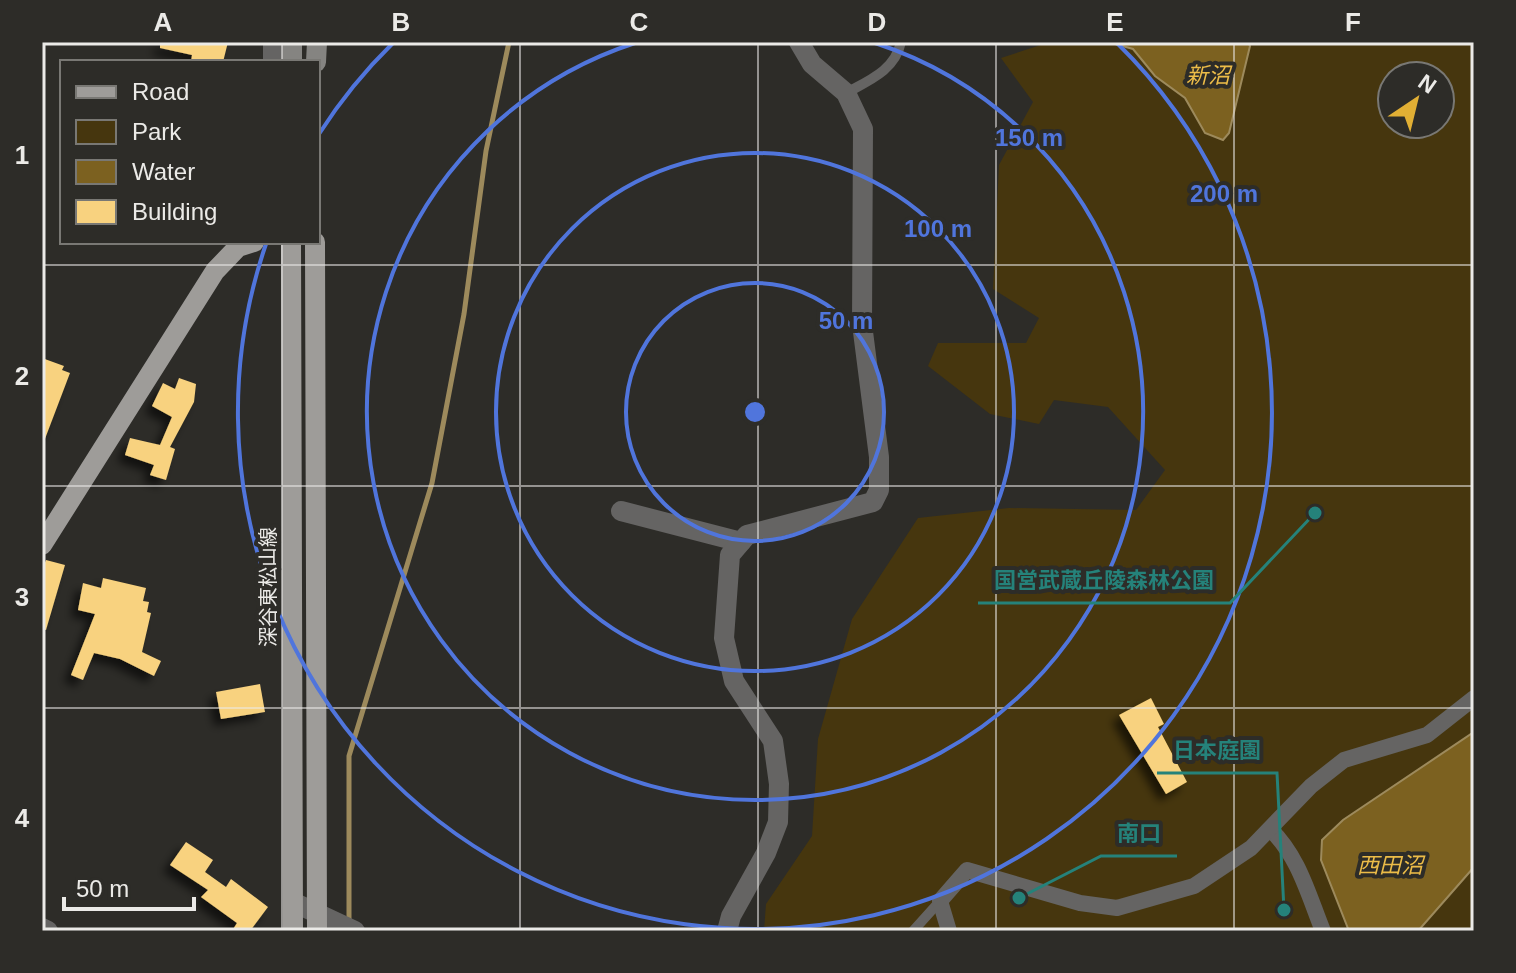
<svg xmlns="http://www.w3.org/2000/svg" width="1516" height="973" viewBox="0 0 1516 973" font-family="Helvetica,'Noto Sans JP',sans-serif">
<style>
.green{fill:#46360e;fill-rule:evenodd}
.water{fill:#7c6120;stroke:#9d8a5c;stroke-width:2}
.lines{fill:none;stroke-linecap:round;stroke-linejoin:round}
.stream{stroke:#9d8a5c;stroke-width:5}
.building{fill:#f8d27f;filter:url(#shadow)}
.service{stroke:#656463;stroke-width:10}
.pedestrian{stroke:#656463;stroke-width:16}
.minor{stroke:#656463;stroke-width:20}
.tertiary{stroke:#656463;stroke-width:20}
.secondary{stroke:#858481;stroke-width:20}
.primary{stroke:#9e9c99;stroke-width:20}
.grid{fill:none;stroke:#ebeae7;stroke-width:2;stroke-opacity:0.55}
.ring{fill:none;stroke:#5075dc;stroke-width:4}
.labels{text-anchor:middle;stroke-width:8;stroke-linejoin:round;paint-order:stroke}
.street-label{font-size:20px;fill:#ebeae7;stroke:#2d2c28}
.water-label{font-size:22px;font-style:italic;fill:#ecbc48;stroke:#2d2c28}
.centre{fill:#5075dc;stroke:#2d2c28;stroke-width:4}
.ring-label{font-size:24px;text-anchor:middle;font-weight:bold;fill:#5075dc;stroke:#2d2c28;stroke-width:8;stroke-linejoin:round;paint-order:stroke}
.leader{fill:none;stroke:#25827a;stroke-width:3}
.callout-dot{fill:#25827a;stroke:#2d2c28;stroke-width:3}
.callout-label{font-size:22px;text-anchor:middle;font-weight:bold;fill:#25827a;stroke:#2d2c28;stroke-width:8;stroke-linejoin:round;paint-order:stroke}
.neatline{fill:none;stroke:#ebeae7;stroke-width:3}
.grid-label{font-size:26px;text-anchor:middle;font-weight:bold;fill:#ebeae7}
</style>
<defs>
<filter id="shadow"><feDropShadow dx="-7" dy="7" stdDeviation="4" flood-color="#0009"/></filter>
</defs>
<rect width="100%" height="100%" fill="#2d2c28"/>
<path class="green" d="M1050,42H1474V931H764L766,904L812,836L818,739L852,619L918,518L1009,508L1136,510L1165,470L1108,407L1054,400L1039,424L990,414L928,366L938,343H1026L1039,318L993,289L999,165L1033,102L1001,58ZM1392,76H1440V124H1392Z"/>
<g class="water">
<path d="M1108,42H1248L1250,46L1229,133L1223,140L1205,133L1185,98L1155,76L1133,49Z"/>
<path d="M1474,732V867L1418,931H1349L1321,860L1322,840L1343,820Z"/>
</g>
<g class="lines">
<path class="stream" d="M349,922V756L432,483L464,314L486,151L509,42"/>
</g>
<g class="building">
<path d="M160,42H228L223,62H191L192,55L160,48Z"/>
<path d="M42,358L64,366L62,370L70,373L43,444Z"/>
<path d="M179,378L196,384L194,402L170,447L175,449L166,480L150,475L154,465L125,455L130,438L160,445L172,417L152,406L163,383L175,389Z"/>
<path d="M46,560L65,565L46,630L42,629V570Z"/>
<path d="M103,578L146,588L143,601L149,602L147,612L151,613L142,652L161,661L154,676L120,659L94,653L83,680L71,675L95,614L78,610L83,583L101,588Z"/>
<path d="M260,684L265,712L221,719L216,692Z"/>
<path d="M1151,698L1164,724L1158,727L1187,782L1166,794L1119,715Z"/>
<path d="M186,842L213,860L205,872L226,887L231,879L268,907L250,931H232L237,923L201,897L208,890L170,865Z"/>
</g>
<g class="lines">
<g class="service">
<path d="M846,93C870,80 895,70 901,42"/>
<path d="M913,931L940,901"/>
</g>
<g class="pedestrian">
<path d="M1270,829C1299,857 1308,894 1323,931"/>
<path d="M949,931L940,901L967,870L1080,903L1117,908L1194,886L1251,848L1311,786L1344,760L1427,735L1474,698"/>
</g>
<g class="minor">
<path d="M273,62V42"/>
<path d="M621,511L741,542"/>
<path d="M293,902L355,931"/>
<path d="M727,931L731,916L766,853L778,822L779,784L773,741L734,681L724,638L730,555L747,535L873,502L879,490V457L862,324L863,129L846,93L812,64L799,42"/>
</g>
<path class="tertiary" d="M42,928L48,931"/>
<g class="secondary">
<path d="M292,62V42"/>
<path d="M316,62L317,42"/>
</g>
<g class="primary">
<path d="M291,242L293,931"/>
<path d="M315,242L317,931"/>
<path d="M42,545L215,271L238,247L254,242"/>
</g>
</g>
<path class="grid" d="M282,42V62M520,42V931M758,42V931M996,42V931M1234,42V931M282,242V931M42,265H1474M42,486H1474M42,708H1474"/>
<g class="ring">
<circle cx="755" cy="412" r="129"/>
<circle cx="755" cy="412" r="259"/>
<path d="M875 43A388 388 0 1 1 635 43"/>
<path d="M319 134A517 517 0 0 1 393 43M1117 43A517 517 0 1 1 266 244"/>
</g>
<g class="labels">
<g class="street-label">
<text transform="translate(268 587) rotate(-90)" y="7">深谷東松山線</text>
</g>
<g class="water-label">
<text x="1208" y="83">新沼</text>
<text x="1390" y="873">西田沼</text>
</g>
</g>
<circle cx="755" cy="412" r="12" class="centre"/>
<g class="ring-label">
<text x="1029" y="146">150 m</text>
<text x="1224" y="202">200 m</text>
<text x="938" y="237">100 m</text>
<text x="846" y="329">50 m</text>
</g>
<path class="leader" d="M1315 513L1230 603H978M1284 910L1277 773H1157M1019 898L1101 856H1177"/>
<g class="callout-dot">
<circle cx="1315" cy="513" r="8"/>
<circle cx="1284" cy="910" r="8"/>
<circle cx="1019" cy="898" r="8"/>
</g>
<g class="callout-label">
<text x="1104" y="588">国営武蔵丘陵森林公園</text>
<text x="1217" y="758">日本庭園</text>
<text x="1139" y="841">南口</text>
</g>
<rect width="1516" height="973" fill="none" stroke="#2d2c28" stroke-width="88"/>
<rect x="60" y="60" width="260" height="184" fill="#2d2c28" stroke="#797874" stroke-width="2"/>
<rect x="76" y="86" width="40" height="12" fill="#9e9c99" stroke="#797874" stroke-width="2"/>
<text x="132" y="100" font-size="24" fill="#ebeae7">Road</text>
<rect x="76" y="120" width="40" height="24" fill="#46360e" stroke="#797874" stroke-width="2"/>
<text x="132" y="140" font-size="24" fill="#ebeae7">Park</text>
<rect x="76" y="160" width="40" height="24" fill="#7c6120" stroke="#797874" stroke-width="2"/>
<text x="132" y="180" font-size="24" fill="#ebeae7">Water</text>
<rect x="76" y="200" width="40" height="24" fill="#f8d27f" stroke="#797874" stroke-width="2"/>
<text x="132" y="220" font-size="24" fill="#ebeae7">Building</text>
<g transform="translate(1416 100) rotate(35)"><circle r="38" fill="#2d2c28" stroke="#797874" stroke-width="2"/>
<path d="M0-6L14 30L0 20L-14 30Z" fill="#e1af34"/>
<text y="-12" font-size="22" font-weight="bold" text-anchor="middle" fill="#ebeae7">N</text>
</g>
<path d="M64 897v12h130v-12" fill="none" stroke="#ebeae7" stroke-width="4"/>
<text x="76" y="897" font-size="24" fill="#ebeae7" stroke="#2d2c28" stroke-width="6" paint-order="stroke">50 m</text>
<rect x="44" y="44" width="1428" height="885" class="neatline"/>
<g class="grid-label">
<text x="163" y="31">A</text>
<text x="401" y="31">B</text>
<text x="639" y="31">C</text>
<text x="877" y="31">D</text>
<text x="1115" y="31">E</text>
<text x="1353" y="31">F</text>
<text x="22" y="164">1</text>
<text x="22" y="385">2</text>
<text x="22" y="606">3</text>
<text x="22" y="827">4</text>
</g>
</svg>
